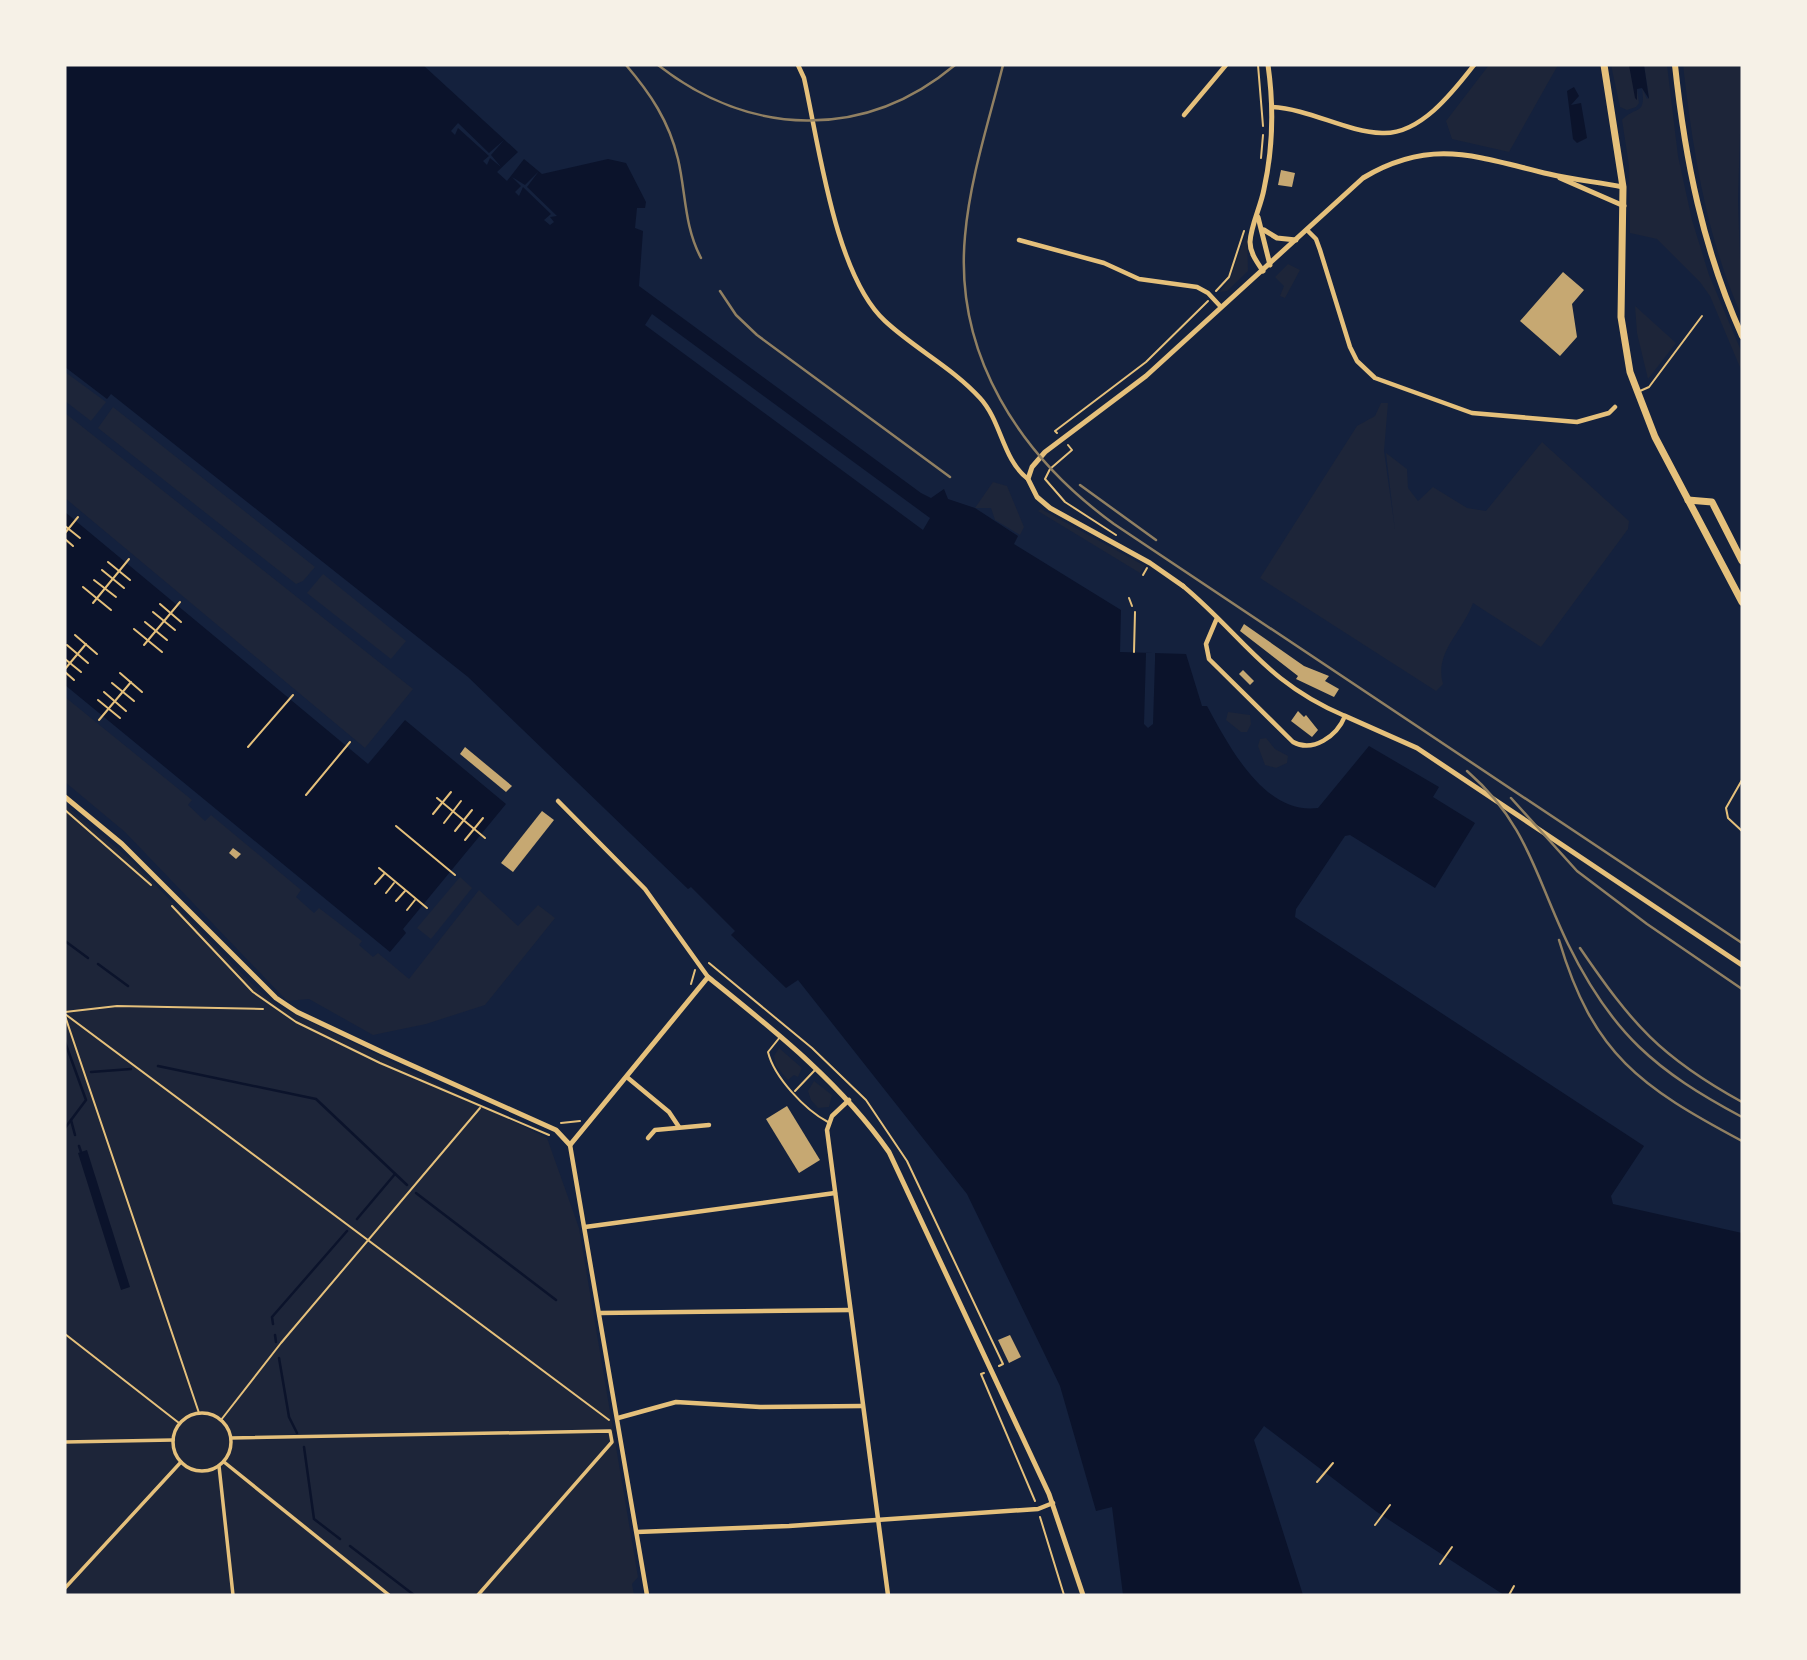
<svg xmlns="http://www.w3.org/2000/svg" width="1807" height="1660" viewBox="0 0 1807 1660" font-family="'Titillium Web',sans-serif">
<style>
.green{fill:#1d2539}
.water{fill:#0b132b}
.pier{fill:#14213d}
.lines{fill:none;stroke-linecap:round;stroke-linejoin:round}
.stream{stroke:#0b132b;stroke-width:2.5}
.building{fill:#c6a872}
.path{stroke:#e5c07b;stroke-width:2}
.service{stroke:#e5c07b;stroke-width:2}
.pedestrian{stroke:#e5c07b;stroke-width:3.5}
.minor{stroke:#e5c07b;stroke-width:4.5}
.tertiary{stroke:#e5c07b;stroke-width:5}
.primary{stroke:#e5c07b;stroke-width:6}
.trunk{stroke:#e5c07b;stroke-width:7}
.rail{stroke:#918062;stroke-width:2.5}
</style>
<rect width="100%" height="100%" fill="#14213d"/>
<g class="green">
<path d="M1489,65H1558L1509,152L1452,139L1446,121Z"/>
<path d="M1611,65H1629L1637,99V89L1639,103L1636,107L1627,110L1620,107Z"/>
<path d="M1644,65H1667L1678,156L1692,220L1709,275L1742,353V372L1710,296L1700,282L1657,239L1630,233L1629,166L1622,120C1636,105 1646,117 1642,88L1647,99L1649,97Z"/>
<path d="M1683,65H1742L1738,201L1742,317C1706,236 1693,152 1683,65Z"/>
<path d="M1247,231L1248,271L1227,291L1220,292L1230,279Z"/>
<path d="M1288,264L1300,270L1285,298L1280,296L1284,286L1275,277Z"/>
<path d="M1635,306L1676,343L1648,379L1637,333Z"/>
<path d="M65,372L106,402L91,421L65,401Z"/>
<path d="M1381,403H1388L1384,451L1395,530L1386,453L1407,469L1408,488L1418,501L1433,487L1467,508L1486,511L1542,442L1629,521L1628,529L1541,647L1473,603C1462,633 1434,652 1443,684L1436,691L1260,578L1357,426L1375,416Z"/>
<path d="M113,407L315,567L303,581L296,584L98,428Z"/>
<path d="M65,413L413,689L365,748L65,498Z"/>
<path d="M993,482L1007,486L1024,527L1020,535L995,520L991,508H975Z"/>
<path d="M1041,509L1145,566L1140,573L1038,511Z"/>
<path d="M323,574L406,641L391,659L307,593Z"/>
<path d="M65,697L192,800L188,805L205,821L211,815L301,890L296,897L314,913L319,908L362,941L359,945L373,957L378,953L409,979L479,890L518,926L538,905L555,918L485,1005L426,1024L373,1035L309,999L287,1001L125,832L65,782Z"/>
<path d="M1228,712L1250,715L1251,724L1247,732H1241L1226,720Z"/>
<path d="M1266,738L1275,749L1288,756L1287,763L1276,768L1265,765L1258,746L1260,739Z"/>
<path d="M65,805L132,861L258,990L278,1006L547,1138L579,1228L638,1577L632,1584L634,1595H65Z"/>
<path d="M460,877L472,888L431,939L417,928Z"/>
<path d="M779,1048L802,1068L798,1077L794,1075L788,1080L776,1066L774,1056Z"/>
<path d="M814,1081L832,1095L829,1107L818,1108L811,1100L808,1091Z"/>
</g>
<g class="water">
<path d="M65,65H423L518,152L497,172L507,181L524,159L542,174L608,159L626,163L646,202L645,208H637L635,228L643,231L639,286L921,493L931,498L944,489L948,499L975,508L1018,536L1014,544L1121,610L1120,652L1186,654L1202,706H1207C1229,746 1264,815 1318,808L1369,746L1439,787L1433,797L1475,823L1435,888L1350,835L1345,836L1296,909L1295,917L1644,1146L1611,1196L1613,1204L1742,1233V1595H1504L1377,1512L1264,1426L1254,1440L1303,1595H1123L1112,1507L1096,1511L1060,1386L967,1194L798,980L786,988L731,935L735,931L691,887L688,889L468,677L111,394L107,399L65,367Z"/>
<path d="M1629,65H1644L1649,99L1642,88L1637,89V100L1635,98Z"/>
<path d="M1574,87L1579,96L1571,105L1581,103L1587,138L1577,143L1573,139L1567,91Z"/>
<path d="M65,512L368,764L405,720L506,804L403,929L406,933L390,952L65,685Z"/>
<path d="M87,1150L130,1287L121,1290L78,1153Z"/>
</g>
<g class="pier">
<path d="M458,123L489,153L504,140L491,155L501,167L490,158L487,165L483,161L489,156L458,128L455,135L451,131Z"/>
<path d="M539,171L527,187L557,216L550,217L554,222L550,225L544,220L551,214L523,187L519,196L515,192L521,186L512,177L525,185Z"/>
<path d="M652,314L930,518L923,530L645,325Z"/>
<path d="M1146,653H1155V661L1153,724L1148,728L1144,724Z"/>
</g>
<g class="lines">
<g class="stream">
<path d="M65,941L88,958"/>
<path d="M98,964L128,986"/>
<path d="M65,1042L86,1100L65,1128"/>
<path d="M158,1066L316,1099L407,1185"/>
<path d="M91,1072L131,1069"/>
<path d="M71,1120L75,1135"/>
<path d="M79,1146L81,1152"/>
<path d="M416,1193L556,1300"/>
<path d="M357,1219L395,1174"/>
<path d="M273,1324L272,1317L347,1231"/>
<path d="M275,1335L276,1342"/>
<path d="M279,1358L289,1417L297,1433"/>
<path d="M304,1447L314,1519L340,1539"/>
<path d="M350,1546L414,1595"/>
</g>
</g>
<g class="building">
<path d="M1281,170L1295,173L1292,187L1278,185Z"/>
<path d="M1563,272L1584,290L1572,304L1577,337L1560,356L1520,321Z"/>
<path d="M1244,624L1304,666L1329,676L1325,681L1339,689L1334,697L1296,679L1298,676L1240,631Z"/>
<path d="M1243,670L1254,681L1250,685L1239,674Z"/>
<path d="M1298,711L1304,717L1306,715L1318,730L1312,737L1291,721Z"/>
<path d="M465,747L512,786L506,792L460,754Z"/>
<path d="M542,811L554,820L513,872L501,863Z"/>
<path d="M233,848L241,854L236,859L229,853Z"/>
<path d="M787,1106L820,1160L799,1173L766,1119Z"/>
<path d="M1010,1335L1021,1357L1009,1363L998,1340Z"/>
</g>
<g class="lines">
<g class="path">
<path d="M1258,65L1263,126"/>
<path d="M1261,158L1263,135"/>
<path d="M1216,291L1229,277L1244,231"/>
<path d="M1057,433L1055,431L1146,362L1208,301"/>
<path d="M1068,445L1072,450L1050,469L1045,479L1065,502L1116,535"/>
<path d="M65,526L80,538"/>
<path d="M65,533L78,517"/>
<path d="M65,539L73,546"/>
<path d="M108,562L130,580"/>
<path d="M102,570L124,588"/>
<path d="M1143,575L1147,568"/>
<path d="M94,580L116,597"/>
<path d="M83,587L111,610"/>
<path d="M1129,598L1132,606"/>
<path d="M93,603L129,559"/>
<path d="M160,604L181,622"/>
<path d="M153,612L175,630"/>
<path d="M145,622L167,640"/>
<path d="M134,629L162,652"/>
<path d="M75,635L97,654"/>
<path d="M67,645L88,663"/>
<path d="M144,645L180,602"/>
<path d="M65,659L81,672"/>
<path d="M65,669L86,644"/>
<path d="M65,672L74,680"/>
<path d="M120,673L142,692"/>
<path d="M112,683L134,701"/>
<path d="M104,692L126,711"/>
<path d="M98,700L120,718"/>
<path d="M99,720L131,682"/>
<path d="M248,747L293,695"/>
<path d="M306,795L350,742"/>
<path d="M437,798L485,838"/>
<path d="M65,810L151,885"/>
<path d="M433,814L451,792"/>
<path d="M444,823L461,801"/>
<path d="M396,826L455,875"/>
<path d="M455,831L472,810"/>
<path d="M465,840L483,818"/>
<path d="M379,868L427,908"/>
<path d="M375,884L384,874"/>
<path d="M386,893L394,883"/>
<path d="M396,901L405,891"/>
<path d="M172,906L253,992L296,1022L380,1063L549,1135"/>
<path d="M407,910L415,900"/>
<path d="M709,963L812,1048L866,1100L907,1161L1003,1364L999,1366"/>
<path d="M691,984L695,970"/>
<path d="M65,1012L117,1006L263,1009"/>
<path d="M65,1014L609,1420"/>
<path d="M65,1016L199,1413"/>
<path d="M561,1123L580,1121"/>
<path d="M65,1334L179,1423"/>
<path d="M984,1373L981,1374L1035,1501"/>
<path d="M221,1420L281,1343L480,1108"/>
<path d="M1317,1482L1333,1463"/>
<path d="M1040,1517L1064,1595"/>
<path d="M1375,1525L1390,1505"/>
<path d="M1440,1564L1452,1547"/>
<path d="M1509,1595L1514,1586"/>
</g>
<g class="service">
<path d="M1640,391L1649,387L1702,316"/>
<path d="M1134,652L1135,612"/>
<path d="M1742,780L1726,808L1728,818L1742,831"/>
<path d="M780,1037L768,1052C774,1077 805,1110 828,1122"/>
<path d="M795,1091L815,1070"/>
</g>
<g class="pedestrian">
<circle cx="202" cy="1442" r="29"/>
<path d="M231,1438L610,1431L612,1442L478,1595"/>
<path d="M65,1442L173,1440"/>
<path d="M224,1462L389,1595"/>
<path d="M219,1466L233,1595"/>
<path d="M65,1588L181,1462"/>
</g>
<g class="minor">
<path d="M798,65L804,78C819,145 835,275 885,321C915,349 953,368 980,398C1002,422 1002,459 1028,479"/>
<path d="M1272,107C1310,109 1346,132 1382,133C1420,135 1453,92 1474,65"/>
<path d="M1184,115L1226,65"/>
<path d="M1307,230L1316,239L1320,250L1350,347L1357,361L1375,378L1472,413L1577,422L1609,413L1615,407"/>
<path d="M1019,240L1104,263L1139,279L1197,287L1208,293L1221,307"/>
<path d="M1183,586C1244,637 1265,682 1345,716C1337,736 1313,753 1293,742L1209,659L1206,644L1217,618"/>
<path d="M558,801L645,889L708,977"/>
<path d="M628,1078L669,1112L679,1127"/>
<path d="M849,1100L832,1116L827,1130L888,1595"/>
<path d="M648,1138L655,1130L709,1125"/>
<path d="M570,1145L647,1595"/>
<path d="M585,1227L835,1193"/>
<path d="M600,1313L850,1310"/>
<path d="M618,1418L676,1402L760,1407L862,1406"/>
<path d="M637,1532L789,1526L1038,1509L1053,1503"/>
</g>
<g class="tertiary">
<path d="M1560,178L1624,206"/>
<path d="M1258,217L1270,265"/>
<path d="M1264,230L1277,238L1296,240"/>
<path d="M1263,271C1257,262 1250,253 1250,242C1251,225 1261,206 1264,189C1273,148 1274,107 1268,65"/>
<path d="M1183,586L1150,563L1050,508L1037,497L1028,479L1032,467L1045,452L1146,376L1363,178C1432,137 1477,157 1549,174C1573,180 1599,182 1623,187"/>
<path d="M1345,716L1417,748L1742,965"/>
<path d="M65,797L122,844L276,998L297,1012L382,1052L556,1130L570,1145L708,977C775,1031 840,1082 889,1152L1049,1494L1083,1595"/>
</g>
<path class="primary" d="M1675,65C1685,160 1703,249 1742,336"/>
<g class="trunk">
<path d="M1604,65L1623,187L1621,317L1630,372L1655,437L1742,602"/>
<path d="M1688,500L1712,502L1742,561"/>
</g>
<g class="rail">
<path d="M626,65C650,93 669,121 678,159C686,193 684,226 701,258"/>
<path d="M658,65C750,137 864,141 955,65"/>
<path d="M1003,65C989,121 970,178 965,236C954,355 1020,456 1114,524L1742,943"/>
<path d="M720,291L736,315L757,335L950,477"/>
<path d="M1080,485L1156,540"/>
<path d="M1467,771C1528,824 1535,876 1568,944C1612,1034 1656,1071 1742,1117"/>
<path d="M1511,798L1577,871L1647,924L1742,989"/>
<path d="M1559,940C1593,1055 1641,1087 1742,1141"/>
<path d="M1580,948C1632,1024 1660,1057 1742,1102"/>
</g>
</g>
<rect width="1807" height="1660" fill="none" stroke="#f6f1e7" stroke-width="133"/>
</svg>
